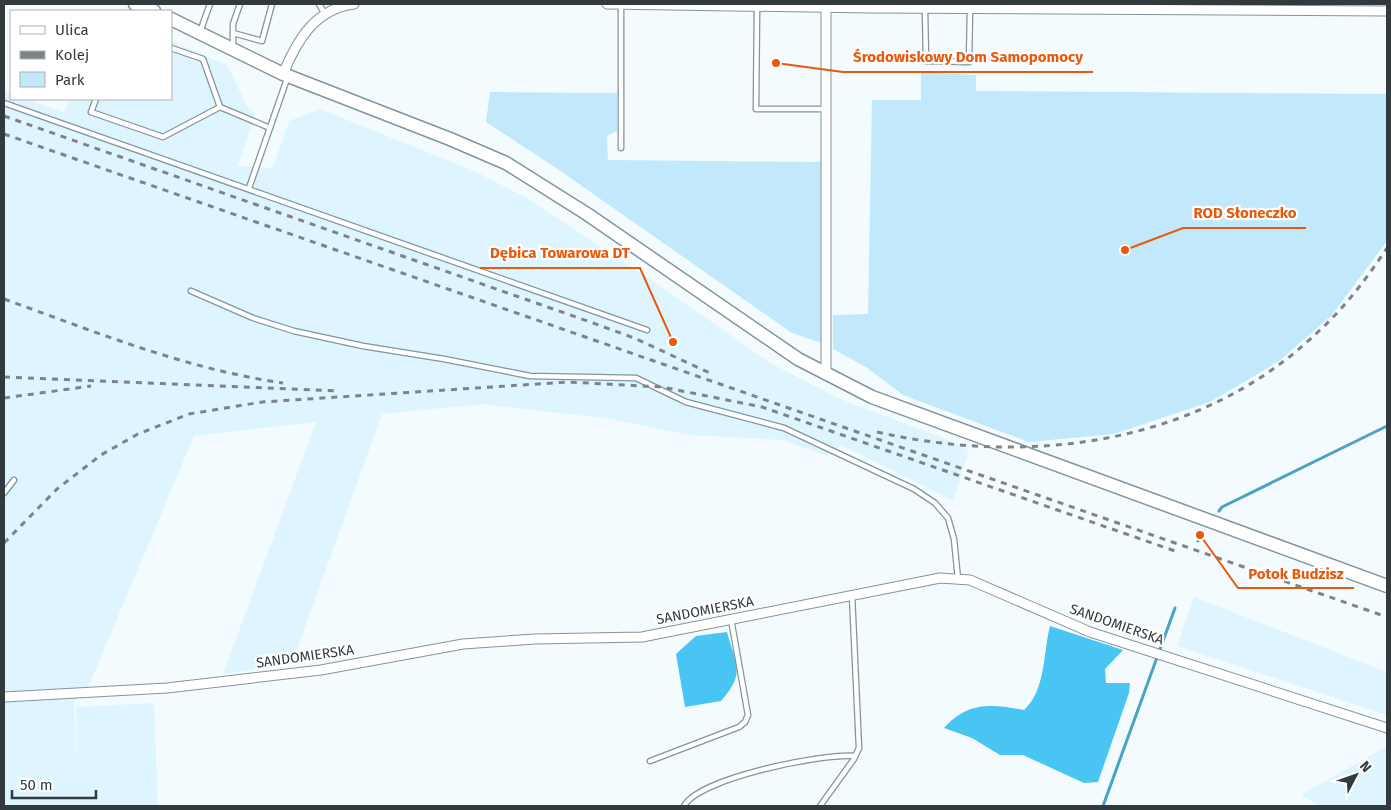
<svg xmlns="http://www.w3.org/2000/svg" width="1391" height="810" viewBox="0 0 1391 810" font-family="'Fira Sans',sans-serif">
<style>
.built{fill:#def5ff}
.green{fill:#c2e9fb}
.forest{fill:#48c5f2}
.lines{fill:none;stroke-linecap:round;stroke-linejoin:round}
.stream{stroke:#4aa3c4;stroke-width:3}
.lane-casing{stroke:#82949c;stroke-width:7}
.street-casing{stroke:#82949c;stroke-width:11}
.secondary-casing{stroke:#82949c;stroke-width:15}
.lane{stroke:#fff;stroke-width:4.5}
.street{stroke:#fff;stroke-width:9}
.secondary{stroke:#fff;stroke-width:12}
.rail{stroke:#7c8487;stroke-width:3;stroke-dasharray:6 6;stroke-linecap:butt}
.labels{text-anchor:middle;stroke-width:4.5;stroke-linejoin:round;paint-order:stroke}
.street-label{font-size:14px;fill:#323a3e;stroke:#fff}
.leader{fill:none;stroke:#e8590c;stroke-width:2}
.callout-dot{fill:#e8590c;stroke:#fff;stroke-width:2}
.callout-label{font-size:15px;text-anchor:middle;font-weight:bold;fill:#e8590c;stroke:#fff;stroke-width:4.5;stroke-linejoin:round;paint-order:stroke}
</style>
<rect width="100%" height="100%" fill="#f3fbfe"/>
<g class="built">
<path d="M171,41L227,65L247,106L255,114L238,166L273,168L289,121L320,109L472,170L527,198L656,283L772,364L840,399L941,437L969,450L953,501L841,445L827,456L783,440L689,435L611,419L483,404L382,414L292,663L223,674L316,422L194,436L90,683L74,703L77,763L76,707L154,703L158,806H4V91L11,94V99H26L64,112L69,99H171Z"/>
<path d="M1194,597L1387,672V715L1177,646Z"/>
<path d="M1387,746V806H1321L1301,795Z"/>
</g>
<g class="green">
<path d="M921,72L976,75V91L1387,94V241L1332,315L1278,362L1210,402L1114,434L1029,442L903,395L866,367L833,349V315L868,314L872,100H921Z"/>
<path d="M490,92L617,93V131L607,136L608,160L821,162L822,343L792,333L559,170L486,122Z"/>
</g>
<g class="forest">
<path d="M1050,626L1123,650L1105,669L1106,683H1130L1129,693L1098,782L1084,783L1023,755H1000L972,738L944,728C968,701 992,704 1024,710C1046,690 1043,653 1050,626Z"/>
<path d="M727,632C736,665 746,673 721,701L685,707L676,654L696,636Z"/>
</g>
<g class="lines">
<g class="stream">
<path d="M1219,511L1222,507L1387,426"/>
<path d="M1198,541L1200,535"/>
<path d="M1103,806L1175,608"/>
</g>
<defs>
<g id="lane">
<path d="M319,4L325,14"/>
<path d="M621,4V148"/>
<path d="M757,7L756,109H826"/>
<path d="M925,9L926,61L969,62L970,9"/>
<path d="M200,32L210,4"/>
<path d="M233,33L262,41L272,4"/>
<path d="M171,48L203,59L220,107L270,128"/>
<path d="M233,48V24L240,4"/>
<path d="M96,99L91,112L163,137L220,107"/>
<path d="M4,103L647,330"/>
<path d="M249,188L288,76"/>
<path d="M191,291L253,318L294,331L363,346L444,359L530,376L636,378L686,402L784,428L914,489L935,503L948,518L954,539L958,579"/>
<path d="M4,493L14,480"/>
<path d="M650,761L739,727L745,722L748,715L731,619"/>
<path d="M684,806C699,778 823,753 855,756"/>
<path d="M820,806L854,759L859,748L852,595"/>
</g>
<g id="street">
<path d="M607,4L871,8L1387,11"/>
<path d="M283,74C297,40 315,9 354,4"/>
<path d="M826,375V8"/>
<path d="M4,697L167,688L321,670L463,644L535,639L642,637L940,578L970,580L1090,632L1387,728"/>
</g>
<g id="secondary">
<path d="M135,4L154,11"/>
<path d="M171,19L283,74L450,139L506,163L587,214L798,359L872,397L1387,586"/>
</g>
</defs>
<use href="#lane" class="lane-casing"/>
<use href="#street" class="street-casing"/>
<use href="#secondary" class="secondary-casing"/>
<use href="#lane" class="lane"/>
<use href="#street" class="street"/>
<use href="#secondary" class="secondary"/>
<g class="rail">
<path d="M4,116L593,323L634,338L710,373"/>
<path d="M4,134L1387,617"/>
<path d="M4,299C96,332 186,369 283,383"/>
<path d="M4,377L339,391"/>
<path d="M4,398L91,386"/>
<path d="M877,432C1032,467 1203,444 1320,330C1346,306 1367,278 1387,248"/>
<path d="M4,543L57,489L101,455L138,434L189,414L262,402L568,382L662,387L762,407L1175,551"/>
</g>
</g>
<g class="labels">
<g class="street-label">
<text transform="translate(705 610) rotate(-11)" y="5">SANDOMIERSKA</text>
<text transform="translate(1117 624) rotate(19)" y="5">SANDOMIERSKA</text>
<text transform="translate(305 656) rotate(-8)" y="5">SANDOMIERSKA</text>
</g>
</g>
<path class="leader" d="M776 63L843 72H1093M1125 250L1183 228H1306M673 342L640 268H480M1200 535L1238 588H1354"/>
<g class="callout-dot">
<circle cx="776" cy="63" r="5"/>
<circle cx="1125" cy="250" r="5"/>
<circle cx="673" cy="342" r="5"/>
<circle cx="1200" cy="535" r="5"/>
</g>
<g class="callout-label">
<text x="968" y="62">Środowiskowy Dom Samopomocy</text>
<text x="1245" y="218">ROD Słoneczko</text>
<text x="560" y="258">Dębica Towarowa DT</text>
<text x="1296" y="579">Potok Budzisz</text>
</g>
<rect width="1391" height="810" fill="none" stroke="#323a3e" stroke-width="10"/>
<rect x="10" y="10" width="162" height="90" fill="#ffffff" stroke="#adb0b2"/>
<rect x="20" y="26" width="25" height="8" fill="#ffffff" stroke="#adb0b2"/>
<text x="55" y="35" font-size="15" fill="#323a3e">Ulica</text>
<rect x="20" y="51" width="25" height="8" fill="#7c8487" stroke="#adb0b2"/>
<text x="55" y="60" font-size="15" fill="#323a3e">Kolej</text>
<rect x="20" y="72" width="25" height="15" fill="#c2e9fb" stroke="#adb0b2"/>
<text x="55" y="85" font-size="15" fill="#323a3e">Park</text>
<g transform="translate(1356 775) rotate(49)" stroke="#ffffff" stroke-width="4" paint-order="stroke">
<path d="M0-4L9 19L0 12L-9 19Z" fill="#323a3e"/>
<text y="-8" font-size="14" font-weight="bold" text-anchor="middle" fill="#323a3e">N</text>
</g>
<path d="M12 790v8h84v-8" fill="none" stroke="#323a3e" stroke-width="2.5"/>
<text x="20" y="790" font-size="15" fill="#323a3e" stroke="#ffffff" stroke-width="4" paint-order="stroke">50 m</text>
</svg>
